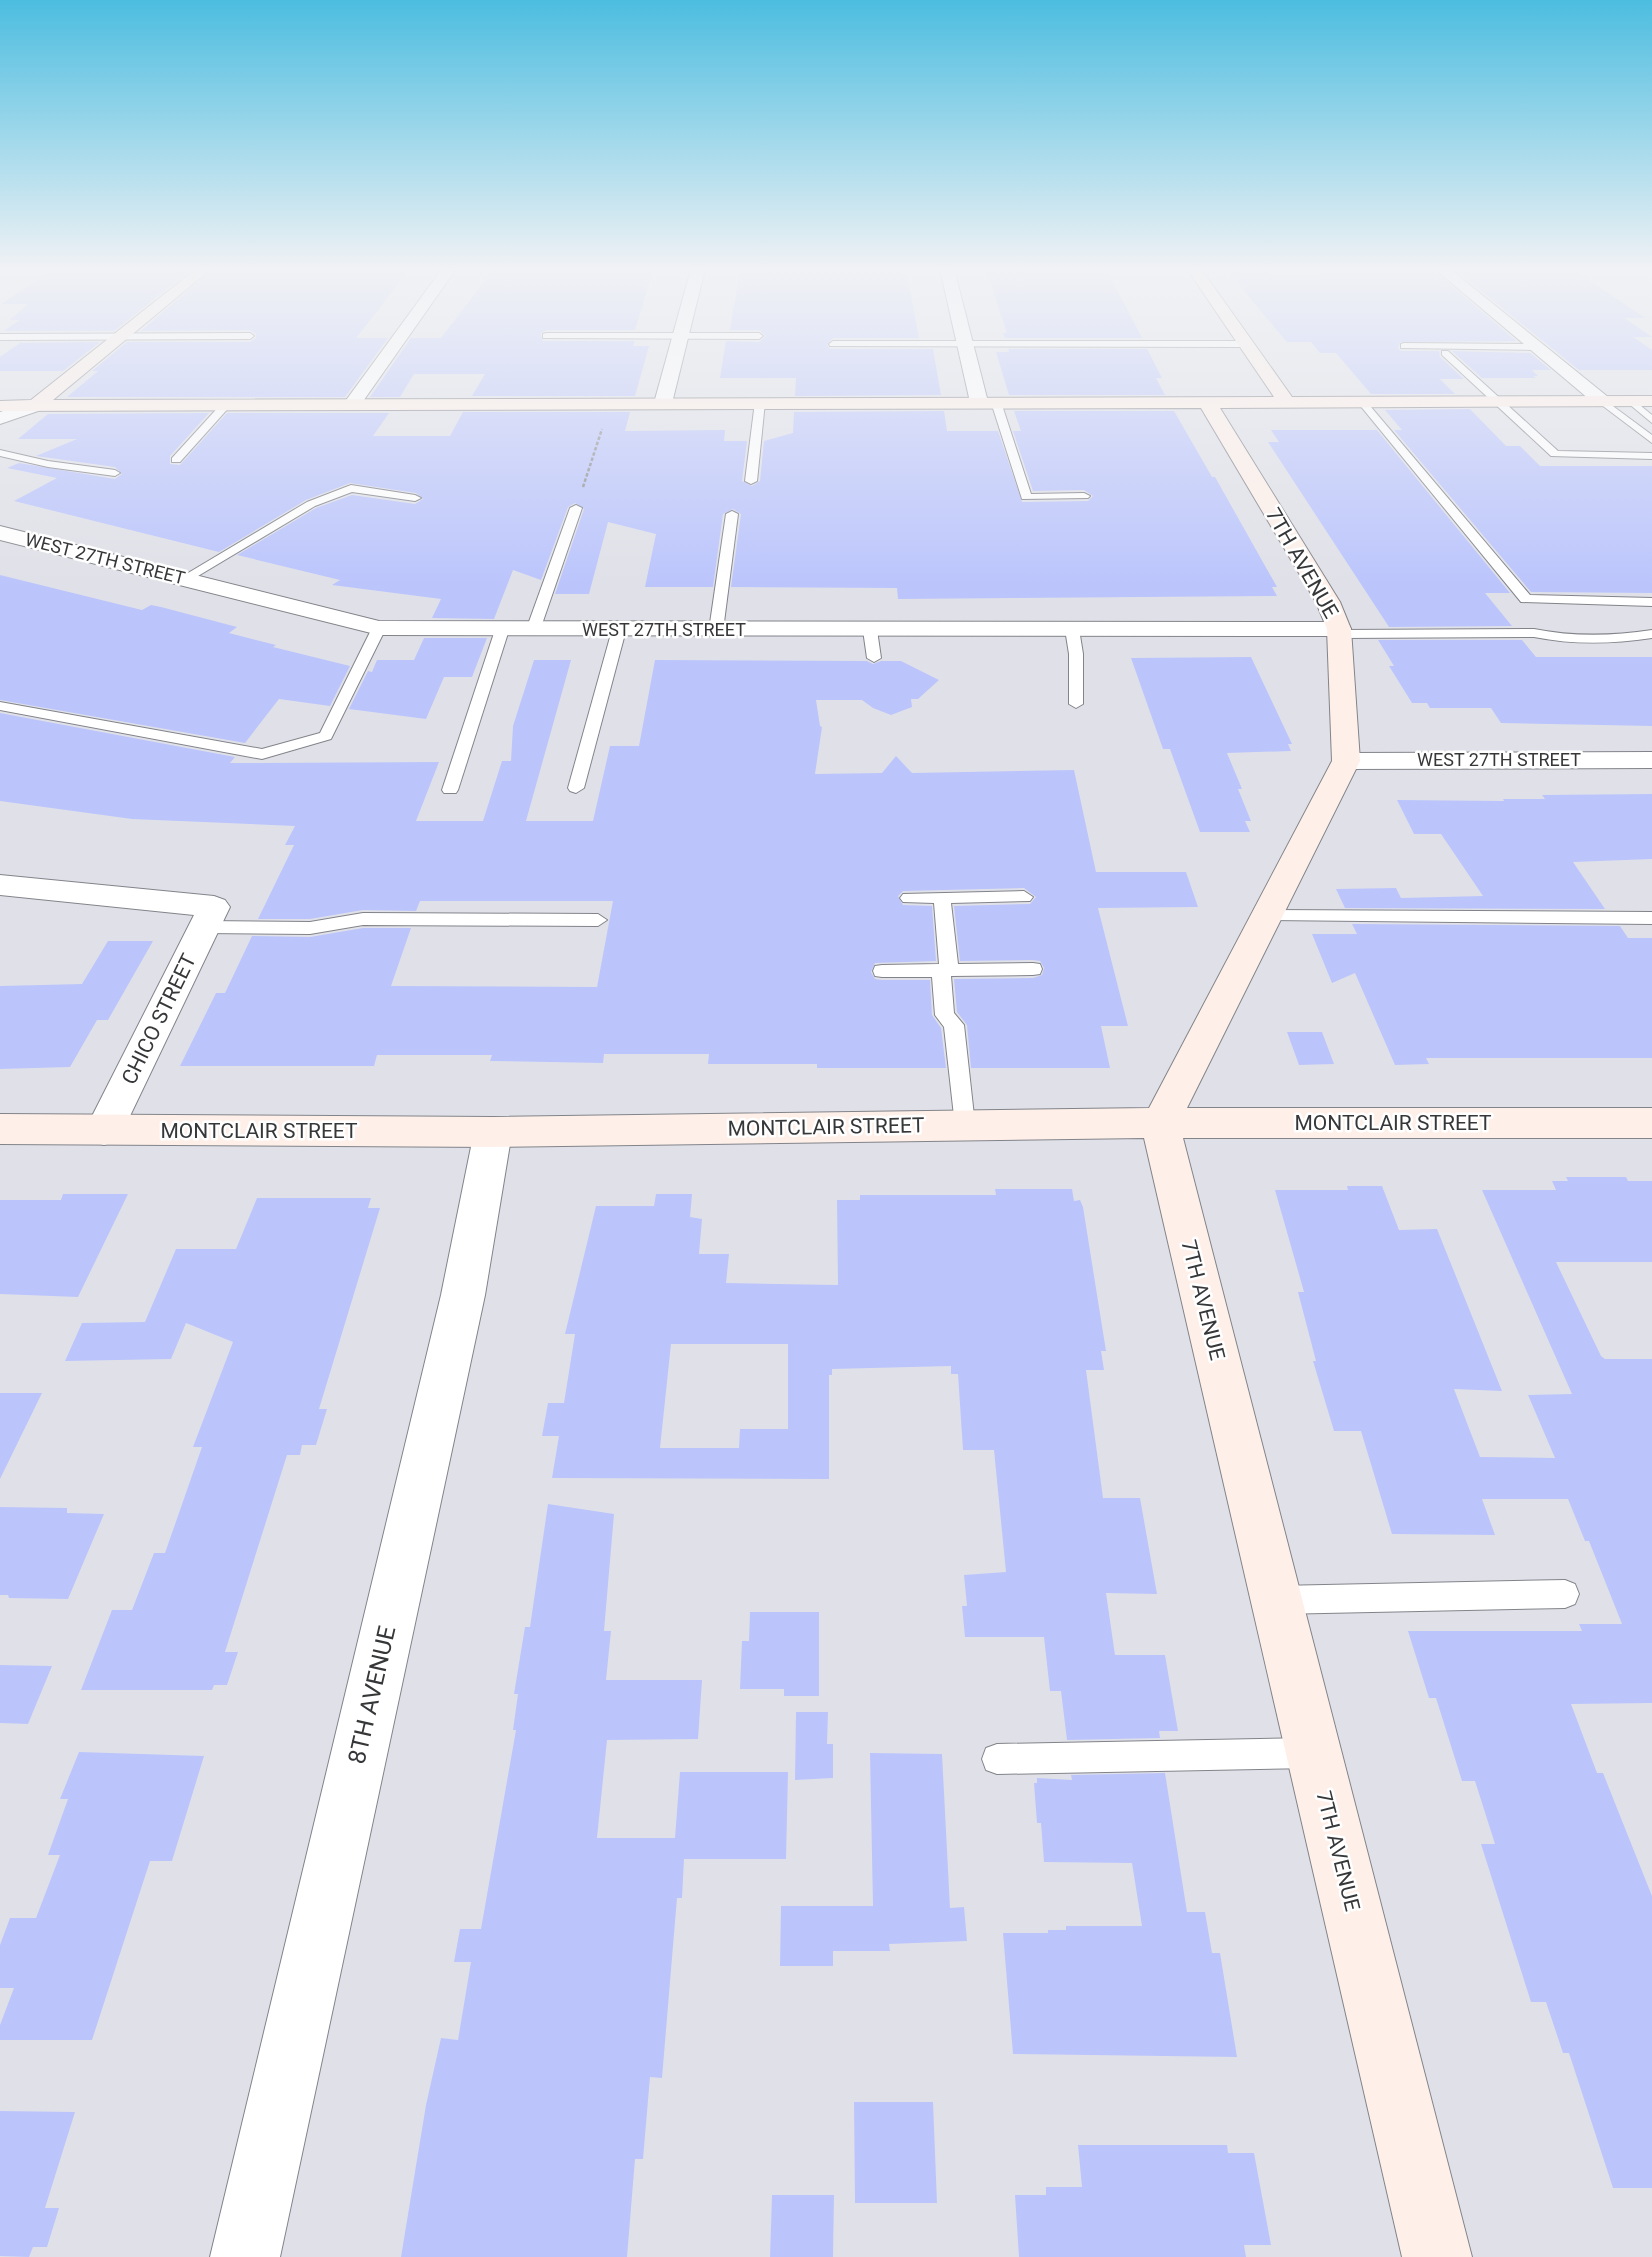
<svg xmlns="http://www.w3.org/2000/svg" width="1652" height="2257" viewBox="0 0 1652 2257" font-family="Roboto,sans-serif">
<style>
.building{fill:#bbc5fc;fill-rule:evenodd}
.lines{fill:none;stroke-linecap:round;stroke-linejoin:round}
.lane-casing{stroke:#82848a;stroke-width:2}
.street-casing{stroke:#82848a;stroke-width:2}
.secondary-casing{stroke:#82848a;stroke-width:2}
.path{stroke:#8e8f93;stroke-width:2.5;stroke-dasharray:3.5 2;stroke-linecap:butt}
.lane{fill:#fff;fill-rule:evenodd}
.street{fill:#fff;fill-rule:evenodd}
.secondary{fill:#fef0e9;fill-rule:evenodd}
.labels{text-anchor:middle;stroke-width:5;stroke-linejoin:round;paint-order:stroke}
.far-street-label{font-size:18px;fill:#363739;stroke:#fff}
.street-label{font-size:21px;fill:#363739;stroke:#fff}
.near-street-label{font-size:24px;fill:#363739;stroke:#fff}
</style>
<rect width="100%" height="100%" fill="#e0e1e8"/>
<g class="building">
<path d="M54,269H192L114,331H4L20,320H10L28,304H1Z"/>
<path d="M213,269H410L356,338H388L345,397H67L98,371H92L127,342H250L256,338V334L250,330L141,331Z"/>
<path d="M494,269H653L635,330H546L540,334L543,341H635L633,346H649L635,396H472L485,374H414L400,397H370L411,338H441Z"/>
<path d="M784,269H900L901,275H907L919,338H833L827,345L830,349H933L941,395L795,396L796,378H720L726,341L759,342L766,336L759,330H730L740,270Z"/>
<path d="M992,269H1106L1142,338H1005L1003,333H1007L987,272H993Z"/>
<path d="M1225,269H1266L1271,275L1322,274L1321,269H1432L1516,341L1400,342L1398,348L1401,351H1439L1440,357L1464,379H1440L1455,394H1371L1336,353H1320L1311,342H1287Z"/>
<path d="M1454,269H1573L1645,318H1624L1652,337H1633L1652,350V370H1579Z"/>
<path d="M100,342L63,371H0V357L20,343Z"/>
<path d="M1008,349H1147L1162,378H1156L1165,395H1009L996,352H1009Z"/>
<path d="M1452,351L1530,353L1551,370H1532L1538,376H1533L1536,378H1482Z"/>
<path d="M1470,409L1506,446H1520L1540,466H1652V593L1531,592L1394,430H1402L1385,410Z"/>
<path d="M944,411L947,431H998L1022,502L1088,501L1093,496L1084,490L1033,491L1013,431H1021L1014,411H1174L1212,477H1215L1277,587H1272L1277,596L898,599L897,588L731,587L741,514L733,509L723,514L713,587H645L656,534L608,522L589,594H555L584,509L575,503L568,507L541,580L513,570L494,619L432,618L441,599L332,585L340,580L237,555L316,508L352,495L415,504L423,499L416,493L350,483L306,500L219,552L14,501L57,478L7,468L19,463L115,479L122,474L115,467L36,456L77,439H18L48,414L209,413L170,456V464L180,465L227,413H389L373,436H450L463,412H630L625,431L725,430L724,441H747L742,481L752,486L760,481L764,441L793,433L794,412Z"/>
<path d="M1271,430H1377L1510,593H1485L1512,626L1389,627L1268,442H1279Z"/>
<path d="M0,575L142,610L151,605L161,607L237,627L229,633L276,645L273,647L350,666L330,706L279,699L245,743L0,700Z"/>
<path d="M424,638H487L472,677H444L426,719L349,709L368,671L372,672L377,660H414Z"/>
<path d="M1378,640H1522L1536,657H1652V726L1501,723L1491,708H1430L1427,703H1412L1389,666H1394Z"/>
<path d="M1251,657L1292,744H1288L1291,751L1227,753L1242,789H1238L1251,821H1245L1250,832H1200L1170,749H1163L1131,658Z"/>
<path d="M534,660H571L526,821H593L610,746H639L655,660L867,661L873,664L881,661H901L939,680L918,699H911L912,707L891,715L873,708L862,700H816L820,726L822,727L815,774L882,773L896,756L912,773L1074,770L1096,872H1186L1198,907L1098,908L1128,1026H1101L1110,1068H971L967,1025L957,1012L954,979L1033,978L1042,975L1044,968L1040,961L1033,960L960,961L954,906L1030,904L1036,897L1024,888L903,891L898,896L903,905L932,906L936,961L875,963L871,972L875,979L882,980H930L932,1015L941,1028L946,1068H817V1064H708L709,1054H604L603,1063L490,1061L492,1055H377L374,1066H180L216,993H225L252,936L310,937L363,928H411L391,986L597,987L613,901H420L416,911L363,910L310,919H258L294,845H285L295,826L132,819L0,801V713L235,757L230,763L439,762L416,821H483L502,761H511L513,726Z"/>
<path d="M1652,794V859L1573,862L1605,909L1345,908L1336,889L1396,888L1401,898L1483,896L1441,834H1414L1397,800L1504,801L1503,799H1545L1542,795Z"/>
<path d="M1352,924L1620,926L1628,938H1652V1058H1426L1429,1064L1395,1065L1355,973L1332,983L1312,934H1357Z"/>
<path d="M108,941H153L108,1020H97L70,1067L0,1069V986L82,984Z"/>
<path d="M1287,1032H1322L1334,1064L1299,1065Z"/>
<path d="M1566,1177H1626L1628,1181H1652V1262H1556L1601,1356L1605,1359H1652V1703L1571,1704L1597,1773H1603L1652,1896V2188H1613L1569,2053H1563L1546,2002H1531L1481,1844H1495L1475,1781H1462L1436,1698H1429L1408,1631H1582L1579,1624H1622L1589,1541H1585L1568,1499H1482L1495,1535L1392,1534L1361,1431H1334L1313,1361H1316L1298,1292H1304L1275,1190H1348L1347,1186H1382L1399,1230L1437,1229L1502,1391L1454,1389L1480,1457L1555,1458L1528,1395L1572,1394L1482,1190H1556L1552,1181H1568Z"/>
<path d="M995,1189H1072L1074,1201L1080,1200L1083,1207L1106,1351H1101L1104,1370H1086L1103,1498H1140L1157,1594L1106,1593L1115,1655H1165L1178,1731H1159L1160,1738L1067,1740L1061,1691H1050L1044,1637H965L962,1606H967L964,1575L1006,1572L994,1450H963L958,1374H951V1366L832,1369V1375H829V1479L552,1478L559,1436H542L548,1403H564L575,1334H565L596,1206H654L656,1194H692L690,1217L702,1219L699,1254H729L726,1283L838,1285L837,1200H860V1195H996ZM671,1344H788V1429H740L739,1448H660Z"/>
<path d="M63,1194H128L78,1297L0,1294V1200H61Z"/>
<path d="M257,1198H371L368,1208H380L319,1409H327L316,1445H302L300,1455H287L225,1652H238L227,1685H214L212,1690H81L112,1610H132L154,1553H165L202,1447H193L233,1342L186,1323L171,1359L65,1361L82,1323L145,1322L176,1249H236Z"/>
<path d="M0,1393H42L0,1479Z"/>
<path d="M548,1504L614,1514L604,1631H611L606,1680H702L698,1739L607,1740L597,1838H675L680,1772H788L786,1859H684L682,1898H677L662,2078L650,2077L643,2159H635L627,2257H401L426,2105L441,2038L458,2040L471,1962H454L460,1929H481L516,1730H513L518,1694H514L525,1627H530Z"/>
<path d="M0,1507L67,1508V1513L104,1514L68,1599L9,1598L8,1595H0Z"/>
<path d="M750,1612H819V1696H784V1689H740L742,1641H749Z"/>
<path d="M0,1665L52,1666L28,1724L0,1723Z"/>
<path d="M796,1712H828L827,1744H833V1778L795,1780Z"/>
<path d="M79,1752L204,1756L172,1861H150L92,2040H0V2025L14,1988H0V1945L10,1918H36L60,1855H48L68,1799H60Z"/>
<path d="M870,1753L942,1754L950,1908L964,1907L967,1941L889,1944L890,1951H833V1966H780L781,1906H873Z"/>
<path d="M1165,1773L1187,1912H1205L1212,1953H1220L1237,2057L1013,2054L1003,1933H1048V1930H1066V1926H1142L1132,1863L1044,1862L1041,1823H1037L1034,1783H1037V1778L1072,1780L1071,1775Z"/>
<path d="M854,2102H933L937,2203H855Z"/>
<path d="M0,2111L75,2112L45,2208H59L47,2247H33L29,2257L0,2256Z"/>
<path d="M1078,2145H1227L1228,2153H1254L1271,2245H1244L1246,2257H1019L1015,2195H1046V2187H1082Z"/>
<path d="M772,2195H834L833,2257H770Z"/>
</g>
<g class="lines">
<defs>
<g id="lane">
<path d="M546,333H759L763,336L759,339L543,338V334Z"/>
<path d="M0,334L250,333L254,336L250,339L0,340Z"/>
<path d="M833,341H1246L1250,344L1246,347L830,346L829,344Z"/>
<path d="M1404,343L1536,344L1541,347L1536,350L1401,348V344Z"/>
<path d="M1442,351H1448L1558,451L1652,453V459L1551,456L1442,355Z"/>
<path d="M1602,398L1652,435V443L1599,403L1597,401Z"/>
<path d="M1631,398L1652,415V423L1628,403L1626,401Z"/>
<path d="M760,399L765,402L757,481L751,484L745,481L755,402Z"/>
<path d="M996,399L1001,402L1031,494L1084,493L1090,496L1088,498L1022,499L991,402Z"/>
<path d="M1359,400H1365L1530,595L1652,598V606L1521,602L1359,404Z"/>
<path d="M223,402L232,404L180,462H172V458Z"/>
<path d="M0,450L48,461L115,470L120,473L115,476L48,467L0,456Z"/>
<path d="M351,485L415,495L421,498L415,501L352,492L315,506L188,582H180L178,579L307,502Z"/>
<path d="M576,505L582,508L540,630L538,633H528L526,630L570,508Z"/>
<path d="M732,511L738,514L723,630L716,634L709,630L726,514Z"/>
<path d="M379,624L386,628L331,739L262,759L0,710V702L262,749L320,733L372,628Z"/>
<path d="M1072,625L1079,629L1083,654V704L1076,708L1069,704V654L1065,629Z"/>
<path d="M502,626L509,630L458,790L456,793H444L442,790L495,630Z"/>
<path d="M619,626L626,630L584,788L576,793L570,791L568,788L612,630Z"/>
<path d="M870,626L877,630L881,658L874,662L867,658L863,630Z"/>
<path d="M1534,629C1574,637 1612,636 1652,630V638C1612,644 1574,645 1534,637L1340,638L1333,634L1340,630Z"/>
<path d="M1024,891L1033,897L1030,901L951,903L958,964L1033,963L1040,964L1042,969L1040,974L1033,975L951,976L954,1013L964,1025L975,1125L972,1131L965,1133L958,1131L955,1125L944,1027L935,1015L932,977H882L875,976L873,971L875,966L882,965L939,964L934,903L903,902L900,898L903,894Z"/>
<path d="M1266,910L1652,912V924L1260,920L1257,916L1260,912Z"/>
<path d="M363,913L598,914L607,920L598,926L363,925L310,934L204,933L195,927L204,921L310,922Z"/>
<path d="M1565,1580L1575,1584L1579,1594L1575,1604L1565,1608L1277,1614L1267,1610L1263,1600L1267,1590L1277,1586Z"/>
<path d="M1312,1738L1323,1742L1327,1753L1323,1764L1312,1768L997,1774L986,1770L982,1759L986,1748L997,1744Z"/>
</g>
<g id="street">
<path d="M442,269H456L359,407H347L344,403Z"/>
<path d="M691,269H705L672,403L663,408L654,403Z"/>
<path d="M940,269H954L988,402L985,406H973L970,402Z"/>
<path d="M1435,269H1450L1608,397L1611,401L1608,405H1596Z"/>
<path d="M35,401L44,406L41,410L0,424V412Z"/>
<path d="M0,526L379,621L1339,622L1348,624L1351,629L1348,634L1339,636L379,635L0,540Z"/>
<path d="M1652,752V768L1346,769L1336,767L1332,761L1336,755L1346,753Z"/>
<path d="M0,875L214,896L225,900L230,907L118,1141L104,1145L90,1141L85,1130L194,915L0,895Z"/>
<path d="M493,1117L507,1121L512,1132L485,1295L280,2257H210L441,1295L474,1132L479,1121Z"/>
</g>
<path id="secondary" d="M196,269H211L53,400L1274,397L1187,269H1201L1292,397L1652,396V406L1220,408L1340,602L1351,629L1360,761L1187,1108H1652V1138H1183L1472,2257H1402L1144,1138L493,1147L0,1144V1114L493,1117L1149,1108L1332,761L1327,629L1316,602L1201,408L0,411V401L31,400Z"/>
</defs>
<use href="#lane" class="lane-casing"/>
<use href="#street" class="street-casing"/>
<use href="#secondary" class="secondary-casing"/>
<path class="path" d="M583,487L602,429"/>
<use href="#lane" class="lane"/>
<use href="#street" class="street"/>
<use href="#secondary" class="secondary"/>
</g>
<linearGradient id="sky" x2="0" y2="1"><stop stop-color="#4cbde0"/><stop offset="0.46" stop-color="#f1f2f5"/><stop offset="1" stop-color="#f1f2f5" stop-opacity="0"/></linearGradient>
<rect width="1652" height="585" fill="url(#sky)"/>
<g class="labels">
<g class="far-street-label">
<text transform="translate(105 559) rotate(14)" y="6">WEST 27TH STREET</text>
<text x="664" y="636">WEST 27TH STREET</text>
<text x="1499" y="766">WEST 27TH STREET</text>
</g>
<g class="street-label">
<text transform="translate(1302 563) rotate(60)" y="7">7TH AVENUE</text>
<text transform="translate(159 1019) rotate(-64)" y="7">CHICO STREET</text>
<text x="1393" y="1130">MONTCLAIR STREET</text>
<text transform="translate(826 1127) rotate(-1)" y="7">MONTCLAIR STREET</text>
<text x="259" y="1138">MONTCLAIR STREET</text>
<text transform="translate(1203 1300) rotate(76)" y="7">7TH AVENUE</text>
<text transform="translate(1338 1851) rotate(76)" y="7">7TH AVENUE</text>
</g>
<g class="near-street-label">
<text transform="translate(372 1695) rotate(-77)" y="8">8TH AVENUE</text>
</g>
</g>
</svg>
